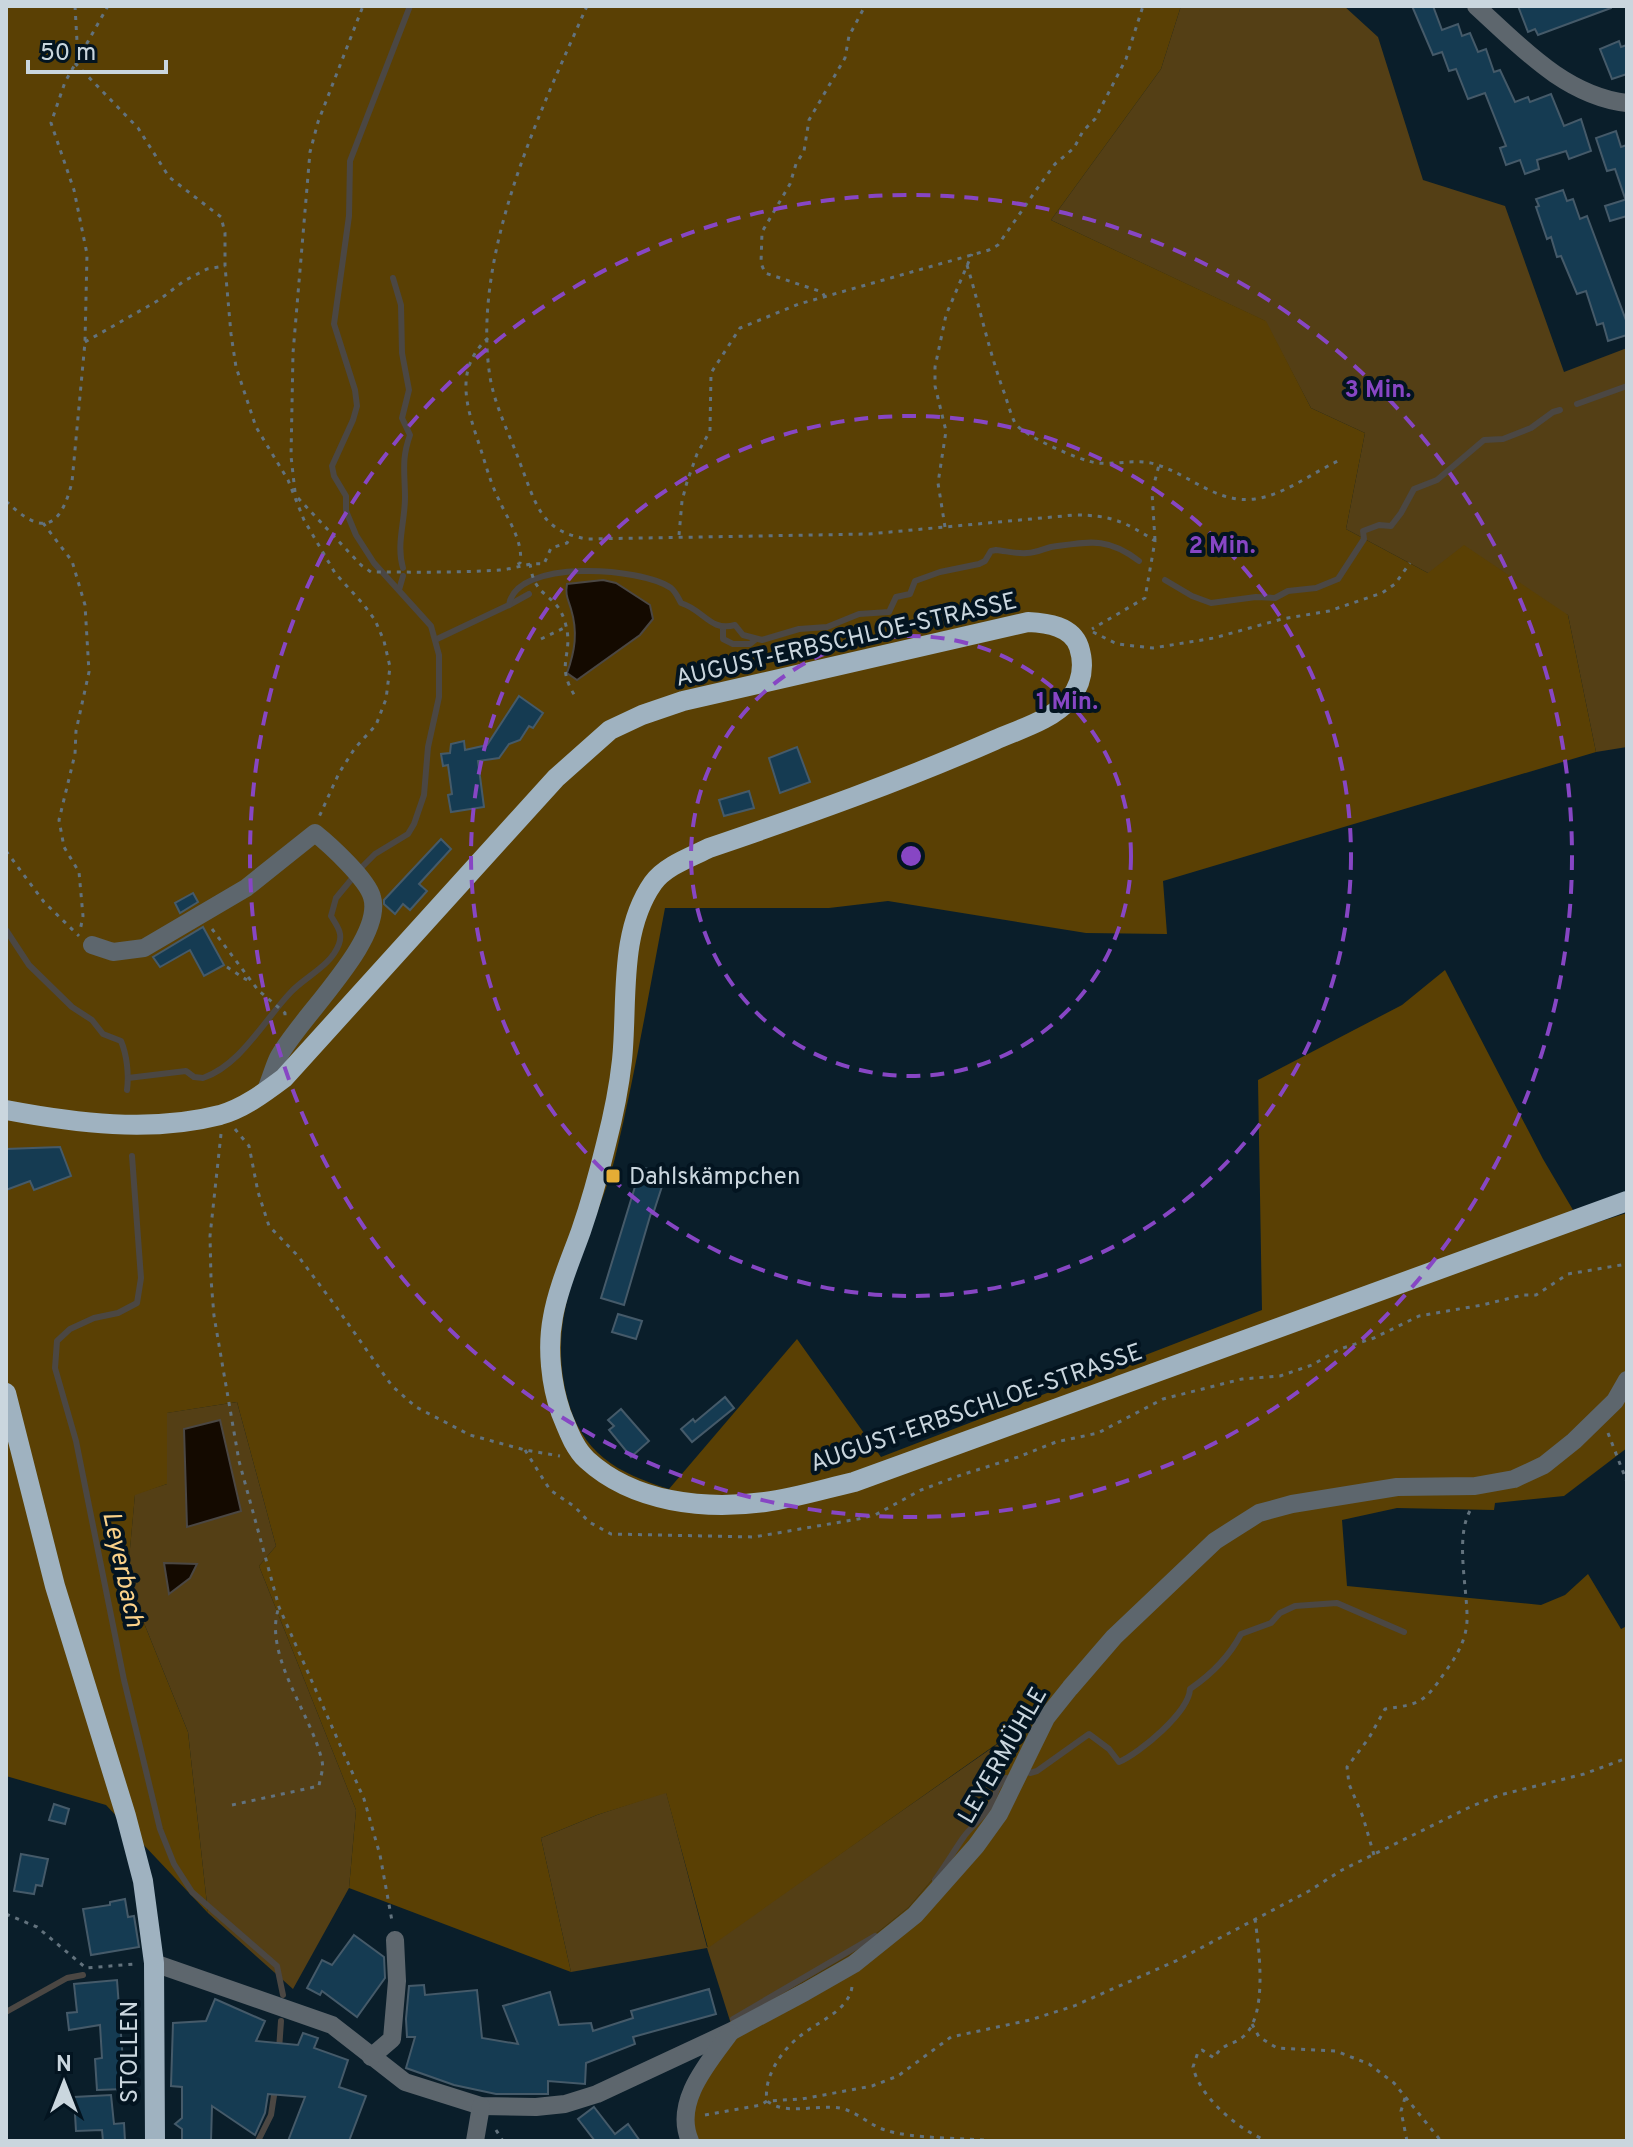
<svg xmlns="http://www.w3.org/2000/svg" width="1633" height="2147" viewBox="0 0 1633 2147" font-family="Overpass,sans-serif">
<style>
.green{fill:#543f15}
.forest{fill:#5a4004}
.water{fill:#140a00;stroke:#4b4743;stroke-width:2}
.lines{fill:none;stroke-linecap:round;stroke-linejoin:round}
.stream{stroke:#4b4743;stroke-width:6}
.building{fill:#153b52;stroke:#455a69;stroke-width:2}
.path{stroke:#62727d;stroke-width:3;stroke-dasharray:4 6;stroke-linecap:butt}
.minor{stroke:#5d666d;stroke-width:18}
.major{stroke:#9fb2c0;stroke-width:20}
.ring{fill:none;stroke:#8746c4;stroke-width:4;stroke-dasharray:14 10}
.poi-dot{fill:#e5ad35;stroke:#031420;stroke-width:3}
.labels{text-anchor:middle;stroke-width:8;stroke-linejoin:round;paint-order:stroke}
.street-label{font-size:24px;fill:#cad6de;stroke:#031420}
.poi-label{font-size:24px;fill:#cad6de;stroke:#031420;text-anchor:start}
.water-label{font-size:26px;font-style:italic;fill:#fbd289;stroke:#031420}
.centre{fill:#8746c4;stroke:#031420;stroke-width:4}
.ring-label{font-size:24px;text-anchor:middle;font-weight:bold;fill:#8746c4;stroke:#031420;stroke-width:8;stroke-linejoin:round;paint-order:stroke}
</style>
<rect width="100%" height="100%" fill="#0a1e2a"/>
<g class="green">
<path d="M1181,6H1344L1378,37L1423,180L1505,206L1564,372L1627,348V747L1596,752L1568,615L1428,573L1346,529L1365,433L1311,408L1265,321L1051,220L1161,69Z"/>
<path d="M237,1402L276,1546L259,1566L356,1810L349,1888L293,1989L208,1913L188,1732L127,1581L135,1494L167,1484L166,1413Z"/>
<path d="M999,1743L1007,1755L989,1799L932,1880L909,1907L850,1955L731,2024L707,1948L571,1972L541,1838L597,1815L666,1792L707,1947Z"/>
</g>
<path class="forest" d="M6,6H1181L1161,69L1051,220L1266,321L1311,408L1365,433L1346,529L1428,573L1464,545L1568,615L1596,752L1163,881L1167,934L1086,933L888,901L829,908H665C649,992 635,1075 615,1158C593,1243 544,1305 567,1397C581,1453 617,1473 669,1489L797,1339L881,1457L1262,1310L1258,1080L1402,1005L1445,970L1543,1159L1583,1227L1627,1213V1448L1564,1496L1495,1503L1494,1510L1397,1508L1342,1520L1347,1586L1541,1605L1565,1595L1588,1574L1621,1629L1627,1626V2141H689V2101L731,2024L850,1955L909,1907L932,1880L989,1799L1006,1754L998,1743L708,1948L666,1793L597,1815L541,1838L571,1972L349,1888L356,1810L259,1566L276,1546L237,1402L167,1413V1484L135,1495L127,1581L188,1732L208,1913L106,1805L6,1776Z"/>
<g class="water">
<path d="M603,580L616,583L650,605L653,619L640,635L577,680L567,673C575,651 578,632 571,609C568,599 565,595 567,584Z"/>
<path d="M220,1420L241,1511L187,1527L184,1429Z"/>
<path d="M164,1563L197,1564L190,1578L169,1594Z"/>
</g>
<g class="lines">
<g class="stream">
<path d="M393,278L401,305L402,353L409,390L402,418L410,435C401,460 405,473 405,498C405,521 396,545 403,568"/>
<path d="M1577,404L1627,386"/>
<path d="M1165,580L1192,596L1211,603L1256,597L1275,598L1288,591L1316,588L1338,579L1364,539L1363,531L1379,525L1391,526L1401,513L1414,489L1437,480L1484,440L1503,439L1531,428L1553,412L1560,410"/>
<path d="M399,590L403,576"/>
<path d="M509,605L529,594"/>
<path d="M723,628V639L733,644H750L755,640"/>
<path d="M437,639L509,605C516,558 641,567 671,588C676,592 678,598 681,603C704,610 710,632 735,625L743,635L762,640L799,629L827,627L859,614L889,612L896,597L910,594L915,581L940,572L979,564L985,561L991,551L996,550C1006,551 1017,554 1027,553C1036,553 1043,549 1051,547C1088,542 1107,536 1139,561"/>
<path d="M6,930L29,965L72,1007L92,1020L103,1034L121,1041C127,1055 129,1075 127,1090"/>
<path d="M128,1078L186,1071L194,1077L203,1078C241,1065 264,1020 291,992C306,976 331,966 339,944C343,933 337,926 331,916L336,898L360,869L375,854L408,834L414,824L424,795L428,747L439,697V655L431,626L374,563L356,535L346,511V496L334,476L332,466L353,420L357,406L355,390L334,324L349,216L350,161L410,6"/>
<path d="M132,1156L141,1278L137,1303L118,1313L94,1318L70,1329L57,1341L55,1368L76,1441L124,1680L160,1829L174,1864L192,1892L277,1966L283,1995"/>
<path d="M1030,1773L1037,1771L1089,1734L1109,1749L1119,1762C1140,1753 1189,1712 1190,1689C1212,1674 1229,1657 1241,1634L1271,1623L1280,1613L1295,1606L1337,1603L1404,1632"/>
<path d="M935,1880C945,1866 954,1851 963,1838C971,1826 984,1818 991,1804C996,1795 996,1785 1006,1778"/>
<path d="M6,2012L67,1978L83,1975"/>
<path d="M733,2019L875,1936"/>
<path d="M279,2050L281,2021"/>
<path d="M258,2141L271,2115L275,2089"/>
</g>
</g>
<g class="building">
<path d="M1412,6H1433L1442,30L1458,24L1462,36L1470,33L1478,52L1486,49L1494,72L1500,70L1515,102L1528,97L1530,102L1551,94L1564,126L1581,119L1591,151L1569,159L1566,151L1537,160L1539,169L1525,174L1520,160L1506,165L1500,148L1506,146L1485,93L1468,99L1456,69L1449,71L1442,52L1433,55Z"/>
<path d="M1518,6H1611V8L1538,35L1535,29L1528,32Z"/>
<path d="M1619,41L1621,47L1627,45V74L1612,79L1600,49Z"/>
<path d="M1616,131L1621,147L1627,145V197L1625,198L1615,169L1607,171L1596,138Z"/>
<path d="M1563,190L1567,201L1573,199L1580,219L1587,216L1627,323V335L1608,341L1603,323L1597,325L1586,291L1577,294L1561,256L1557,257L1551,237L1547,239L1536,207L1539,206L1536,199Z"/>
<path d="M1627,199V216L1610,221L1605,206Z"/>
<path d="M519,696L543,713L533,728L529,726L520,740L509,744L499,758L478,761L484,807L451,812L448,795L452,794L448,765L443,766L441,754L450,753L451,744L464,741L465,750L487,745Z"/>
<path d="M797,747L810,782L780,793L769,758Z"/>
<path d="M749,791L754,808L724,816L719,800Z"/>
<path d="M441,839L451,849L419,884L427,891L410,910L403,904L395,914L384,904V900Z"/>
<path d="M193,893L198,902L180,913L175,903Z"/>
<path d="M203,927L224,965L204,976L190,950L160,967L153,957Z"/>
<path d="M60,1147L71,1176L34,1190L30,1181L6,1190V1149Z"/>
<path d="M641,1167L666,1174L653,1214L651,1213L624,1305L601,1298Z"/>
<path d="M618,1314L642,1321L636,1339L612,1332Z"/>
<path d="M725,1397L734,1408L692,1442L681,1429L693,1419L695,1422Z"/>
<path d="M621,1409L649,1441L631,1457L609,1430L614,1426L608,1420Z"/>
<path d="M54,1804L69,1809L65,1824L49,1820Z"/>
<path d="M21,1854L48,1859L42,1886L36,1885L34,1894L14,1891Z"/>
<path d="M125,1899L128,1917L134,1916L139,1947L91,1955L83,1909L110,1905V1902Z"/>
<path d="M354,1935L384,1957L385,1978L357,2017L322,1991L320,1995L307,1988L322,1960L332,1965Z"/>
<path d="M117,1980L125,2089L97,2090L95,2059L102,2058L100,2025L69,2030L67,2013L77,2012L74,1984Z"/>
<path d="M424,1985L425,1995L477,1990L482,2038L518,2044L503,2006L550,1992L559,2025L591,2023L593,2031L633,2018L631,2011L709,1989L716,2014L633,2037L635,2044L586,2063L585,2084L548,2081V2094H496L454,2085L406,2068L415,2037H407L406,2019L409,1986Z"/>
<path d="M215,1999L265,2021L256,2041L298,2045L303,2033L318,2038L314,2048L348,2060L339,2087L366,2096L349,2141H288L305,2097L268,2094L265,2113L255,2135L212,2106L211,2141H182V2129L175,2124L182,2118V2087L171,2086L173,2023L206,2021Z"/>
<path d="M111,2095L114,2124L124,2123L125,2141H103L102,2130L76,2131L74,2097Z"/>
<path d="M594,2107L615,2134L628,2124L640,2141H595L578,2119Z"/>
</g>
<g class="lines">
<g class="path">
<path d="M75,6L78,59"/>
<path d="M587,6C539,114 471,256 490,377C495,407 510,435 520,463C536,504 540,531 587,539L869,534L1074,515C1110,515 1124,521 1155,541L1145,598L1092,629"/>
<path d="M75,63L138,128L169,177L221,217L225,233V266L231,334L236,367L256,427L288,480L304,520L335,573L364,605L375,620L384,641L390,667L386,699L376,725L355,748L339,773L319,817"/>
<path d="M967,265C980,308 989,352 1005,395C1008,404 1011,415 1015,423C1023,436 1081,461 1097,463C1117,465 1138,458 1158,465C1191,476 1218,504 1255,499C1284,495 1312,473 1338,461"/>
<path d="M825,297L822,292L765,273L761,263L762,232L790,184L796,164L804,151L809,120L845,58L849,36L865,6"/>
<path d="M488,338C453,370 467,408 480,447C486,465 490,482 499,500C507,518 524,542 520,563L516,565"/>
<path d="M85,342L159,300L184,281L207,269L225,266"/>
<path d="M295,492L291,456L293,353L310,152L318,122L363,6"/>
<path d="M298,498L361,565L371,572C414,572 457,573 500,570C515,569 529,562 544,564L551,548L567,543L571,536"/>
<path d="M6,501C42,536 60,530 72,482L85,342L87,254L74,190L51,123L65,82L108,6"/>
<path d="M43,523L72,561L85,605L89,672L76,731L75,754L59,820L64,847L79,872L83,916L80,931"/>
<path d="M945,527L938,483L946,431L935,386V367L946,315L972,254"/>
<path d="M679,535L682,501L687,482L697,454L710,431L711,373L740,328L799,304L989,250L998,245L1039,186L1055,164L1074,148L1083,131L1095,119L1126,59L1143,6"/>
<path d="M1155,540L1152,492L1159,465"/>
<path d="M530,564C531,569 532,577 535,582C544,599 558,598 565,622C575,655 554,663 575,696"/>
<path d="M1093,632L1117,644L1153,648L1214,638L1282,619L1329,611L1382,593L1395,584L1410,563"/>
<path d="M541,639L566,627"/>
<path d="M6,851L44,902L79,936"/>
<path d="M212,929L258,990L285,1013V1017"/>
<path d="M227,967L250,982"/>
<path d="M235,1129L249,1146L258,1192L269,1226L298,1256L337,1308L392,1386L416,1407L470,1435L525,1450L560,1456"/>
<path d="M221,1134L210,1236L211,1279L214,1316L239,1461L279,1607L364,1799L380,1855L392,1921"/>
<path d="M1608,1433L1627,1482"/>
<path d="M525,1450L550,1490L575,1507L589,1522L611,1534L754,1537L858,1519L875,1515L921,1490L961,1475L1018,1457L1056,1442L1098,1433L1163,1399L1242,1379L1280,1376L1312,1365L1340,1349L1374,1338L1419,1316L1482,1305L1523,1295H1536L1568,1274L1627,1264"/>
<path d="M232,1805L319,1786C320,1778 324,1769 322,1761C312,1715 262,1654 279,1607"/>
<path d="M1374,1855L1363,1817L1349,1784L1347,1767L1369,1738L1385,1709C1421,1704 1425,1702 1445,1672C1456,1657 1466,1641 1467,1621C1468,1588 1453,1533 1473,1506"/>
<path d="M6,1914L37,1927L86,1968L134,1964"/>
<path d="M1255,1919C1259,1949 1268,2014 1244,2036C1233,2046 1223,2042 1214,2058L1202,2050L1198,2052L1193,2067C1200,2098 1238,2129 1267,2141"/>
<path d="M852,1987C848,2012 816,2022 799,2037C781,2051 763,2078 767,2101C786,2116 817,2104 840,2108C856,2111 869,2125 885,2130C911,2139 967,2138 997,2141"/>
<path d="M1252,2024L1259,2037L1277,2048L1336,2051L1369,2064L1394,2083L1441,2141"/>
<path d="M1405,2098L1401,2111L1407,2141"/>
<path d="M705,2115L761,2105L767,2101L802,2099L872,2086L898,2076L951,2037L1030,2020L1074,2006L1178,1960L1309,1891L1342,1870L1472,1806L1500,1795L1584,1774L1627,1758"/>
<path d="M496,2130L503,2141"/>
</g>
<g class="minor">
<path d="M1476,6C1520,46 1565,96 1627,103"/>
<path d="M92,945L113,952L144,948L246,888L315,833C330,845 367,879 372,897C385,940 298,1019 278,1058C273,1069 270,1081 265,1092"/>
<path d="M154,1963L332,2025L405,2082L481,2106L536,2107L565,2104L597,2094L732,2031L805,1992L854,1964L915,1915L976,1846L999,1814L1046,1718L1070,1688L1114,1637L1215,1541L1259,1513L1292,1504L1397,1487L1475,1486L1514,1479L1544,1465L1574,1441L1615,1401L1627,1380"/>
<path d="M371,2057L392,2039L397,1981L395,1940"/>
<path d="M475,2141L481,2106"/>
<path d="M690,2141C673,2102 708,2063 730,2033"/>
</g>
<g class="major">
<path d="M6,1110C75,1123 151,1133 220,1115C244,1108 264,1093 284,1078L556,778L610,730L642,715L683,701L1028,622C1047,623 1072,626 1079,647C1085,666 1082,683 1070,699C1052,720 1020,729 995,740C902,781 806,815 709,848C691,857 665,866 653,883C618,933 628,1003 622,1060C619,1088 613,1117 606,1144C599,1173 591,1202 581,1231C571,1259 558,1288 553,1317C547,1348 551,1384 561,1413C568,1430 574,1448 587,1460C634,1503 705,1510 765,1502C795,1498 824,1489 854,1482L1627,1201"/>
<path d="M6,1393L55,1586L126,1816L143,1881L154,1963L155,2141"/>
</g>
</g>
<g class="ring">
<circle cx="911" cy="856" r="220"/>
<circle cx="911" cy="856" r="440"/>
<circle cx="911" cy="856" r="661"/>
</g>
<rect class="poi-dot" x="605" y="1168" width="16" height="16" rx="4"/>
<g class="labels">
<g class="street-label">
<text transform="translate(846 639) rotate(-13)" y="8">AUGUST-ERBSCHLOE-STRASSE</text>
<text transform="translate(976 1407) rotate(-19)" y="8">AUGUST-ERBSCHLOE-STRASSE</text>
<text transform="translate(1002 1755) rotate(-60)" y="8">LEYERMÜHLE</text>
<text transform="translate(129 2052) rotate(-90)" y="8">STOLLEN</text>
</g>
<g class="poi-label">
<text x="629" y="1184">Dahlskämpchen</text>
</g>
<g class="water-label">
<text transform="translate(124 1569) rotate(78)" y="9">Leyerbach</text>
</g>
</g>
<circle cx="911" cy="856" r="12" class="centre"/>
<g class="ring-label">
<text x="1378" y="397">3 Min.</text>
<text x="1222" y="553">2 Min.</text>
<text x="1067" y="709">1 Min.</text>
</g>
<rect width="1633" height="2147" fill="none" stroke="#cad6de" stroke-width="16"/>
<g transform="translate(64 2083)" stroke="#031420" stroke-width="6" paint-order="stroke">
<path d="M0-6L14 30L0 20L-14 30Z" fill="#cad6de"/>
<text y="-12" font-size="22" font-weight="bold" text-anchor="middle" fill="#cad6de">N</text>
</g>
<path d="M28 60v12h138v-12" fill="none" stroke="#cad6de" stroke-width="4"/>
<text x="40" y="60" font-size="24" fill="#cad6de" stroke="#031420" stroke-width="6" paint-order="stroke">50 m</text>
</svg>
